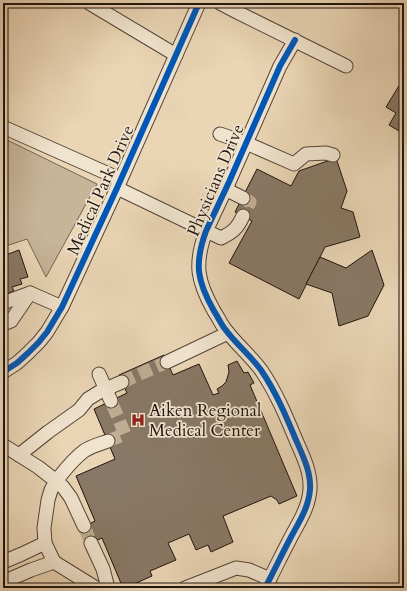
<svg xmlns="http://www.w3.org/2000/svg" width="407" height="591" viewBox="0 0 407 591" font-family="Cardo,serif">
<style>
.green{fill:#c7b499;stroke:#736454}
.building{fill:#897865;stroke:#1f140e}
.lines{fill:none;stroke-linecap:round;stroke-linejoin:round}
.minor-tunnel{stroke:#c1ae94;stroke-width:13;stroke-dasharray:13 6;stroke-linecap:butt}
.minor-casing{stroke:#524438;stroke-width:15}
.minor{stroke:#f1e4cf;stroke-width:13}
.cycleway-casing{stroke:#f1e4cf;stroke-width:8}
.cycleway{stroke:#0057b8;stroke-width:6}
.labels{text-anchor:middle;stroke-width:3.5;stroke-linejoin:round;paint-order:stroke}
.street-label{font-size:17px;fill:#1f140e;stroke:#f1e4cf}
.poi-label{font-size:17px;fill:#1f140e;stroke:#f1e4cf;text-anchor:start}
</style>
<rect width="100%" height="100%" fill="#ead5b5"/>
<filter id="stains"><feTurbulence type="fractalNoise" baseFrequency=".005" numOctaves="4"/><feColorMatrix values="0 0 0 0 .2 0 0 0 0 .09 0 0 0 0 .02 0 0 0 .5 -.17"/></filter>
<radialGradient id="worn" r=".72"><stop offset=".6" stop-color="#630" stop-opacity="0"/><stop offset="1" stop-color="#630" stop-opacity=".3"/></radialGradient>
<path class="green" d="M3,138L97,184L46,277L27,239L3,247Z"/>
<g class="building">
<path d="M400,84L404,87V134L389,125L396,113L386,107Z"/>
<path d="M336,158L347,191L341,208L353,212L360,237L325,247L299,299L229,263L252,221L235,212L257,169L291,186L299,171Z"/>
<path d="M19,250L28,277L20,279L22,284L12,287L14,291L3,295V256Z"/>
<path d="M372,250L384,285L368,316L339,326L332,293L306,284L320,257L346,268Z"/>
<path d="M164,355L173,375L199,364L213,395L219,393L217,389L222,386L226,382L229,372L228,365L237,361L244,373L248,372L254,383L250,385L297,496L279,504L277,500L271,496L223,516L233,542L211,552L208,545L196,550L189,534L168,543L176,560L150,571L152,576L125,588H123L102,538L87,545L81,528L95,521L76,476L115,459L94,409L127,393L119,375Z"/>
</g>
<g class="lines">
<g class="minor-tunnel">
<path d="M243,198L250,202L243,216"/>
<path d="M122,382L167,362"/>
<path d="M108,441L125,434L111,401"/>
<path d="M84,526L91,543"/>
</g>
<defs>
<g id="minor">
<path d="M89,3L176,55"/>
<path d="M220,3L237,12L346,66"/>
<path d="M3,127L120,179"/>
<path d="M220,134L246,143L294,164L306,154L326,153L333,155"/>
<path d="M117,188L221,238C233,232 237,229 243,216"/>
<path d="M225,189L243,198"/>
<path d="M3,303L30,293L62,307"/>
<path d="M3,324L11,321L30,293"/>
<path d="M167,362L228,333"/>
<path d="M3,372L17,363L28,353L39,342L47,332L62,307L117,188L199,3"/>
<path d="M99,374L111,401"/>
<path d="M3,445L38,467L56,481L51,490L48,500L44,528L45,543L54,562L96,588"/>
<path d="M19,455L48,432L79,410L88,399L101,391L122,382"/>
<path d="M84,526L71,498L63,487L56,481C64,471 73,459 84,451C91,446 100,444 108,441"/>
<path d="M91,543L103,569L108,588"/>
<path d="M3,562L22,554L45,543"/>
<path d="M3,582L31,570L54,562"/>
<path d="M185,588L198,583"/>
<path d="M201,588L198,583L236,568L249,570L270,579"/>
<path d="M265,588C274,571 282,554 291,537C299,522 309,507 310,489C311,472 303,456 296,440C286,416 276,392 261,370C250,355 236,344 225,329C221,324 218,317 214,311C197,281 194,264 206,231L229,182L280,66L295,40"/>
</g>
</defs>
<use href="#minor" class="minor-casing"/>
<use href="#minor" class="minor"/>
<defs>
<g id="cycleway">
<path d="M3,372L17,363L28,353L39,342L47,332L62,307L117,188L199,3"/>
<path d="M265,588C274,571 282,554 291,537C299,522 309,507 310,489C311,472 303,456 296,440C286,416 276,392 261,370C250,355 236,344 225,329C221,324 218,317 214,311C197,281 194,264 206,231L229,182L280,66L295,40"/>
</g>
</defs>
<use href="#cycleway" class="cycleway-casing"/>
<use href="#cycleway" class="cycleway"/>
</g>
<defs>
<symbol id="hospital-bare" viewBox="-9 -9 18 18"><path d="M-5-5h3v3.5h4V-5h3V5h-3V1.5h-4V5h-3Z" fill="#8f2418" stroke="#f1e4cf" stroke-width="2.5" paint-order="stroke"/></symbol>
</defs>
<g fill-rule="evenodd">
<use href="#hospital-bare" x="128" y="410" width="20" height="20"/>
</g>
<g class="labels">
<g class="street-label">
<text transform="translate(215 180) rotate(-67)" y="6">Physicians Drive</text>
<text transform="translate(100 190) rotate(-66)" y="6">Medical Park Drive</text>
</g>
<g class="poi-label">
<text x="149" y="416">Aiken Regional<tspan x="149" dy="20">Medical Center</tspan></text>
</g>
</g>
<rect width="407" height="591" fill="none" stroke="#ead5b5" stroke-width="16"/>
<rect x="4" y="4" width="399" height="583" fill="none" stroke="#1f140e" stroke-width="2"/>
<rect x="8" y="8" width="391" height="575" fill="none" stroke="#1f140e"/>
<rect width="100%" height="100%" filter="url(#stains)"/>
<rect width="100%" height="100%" fill="url(#worn)"/>
</svg>
